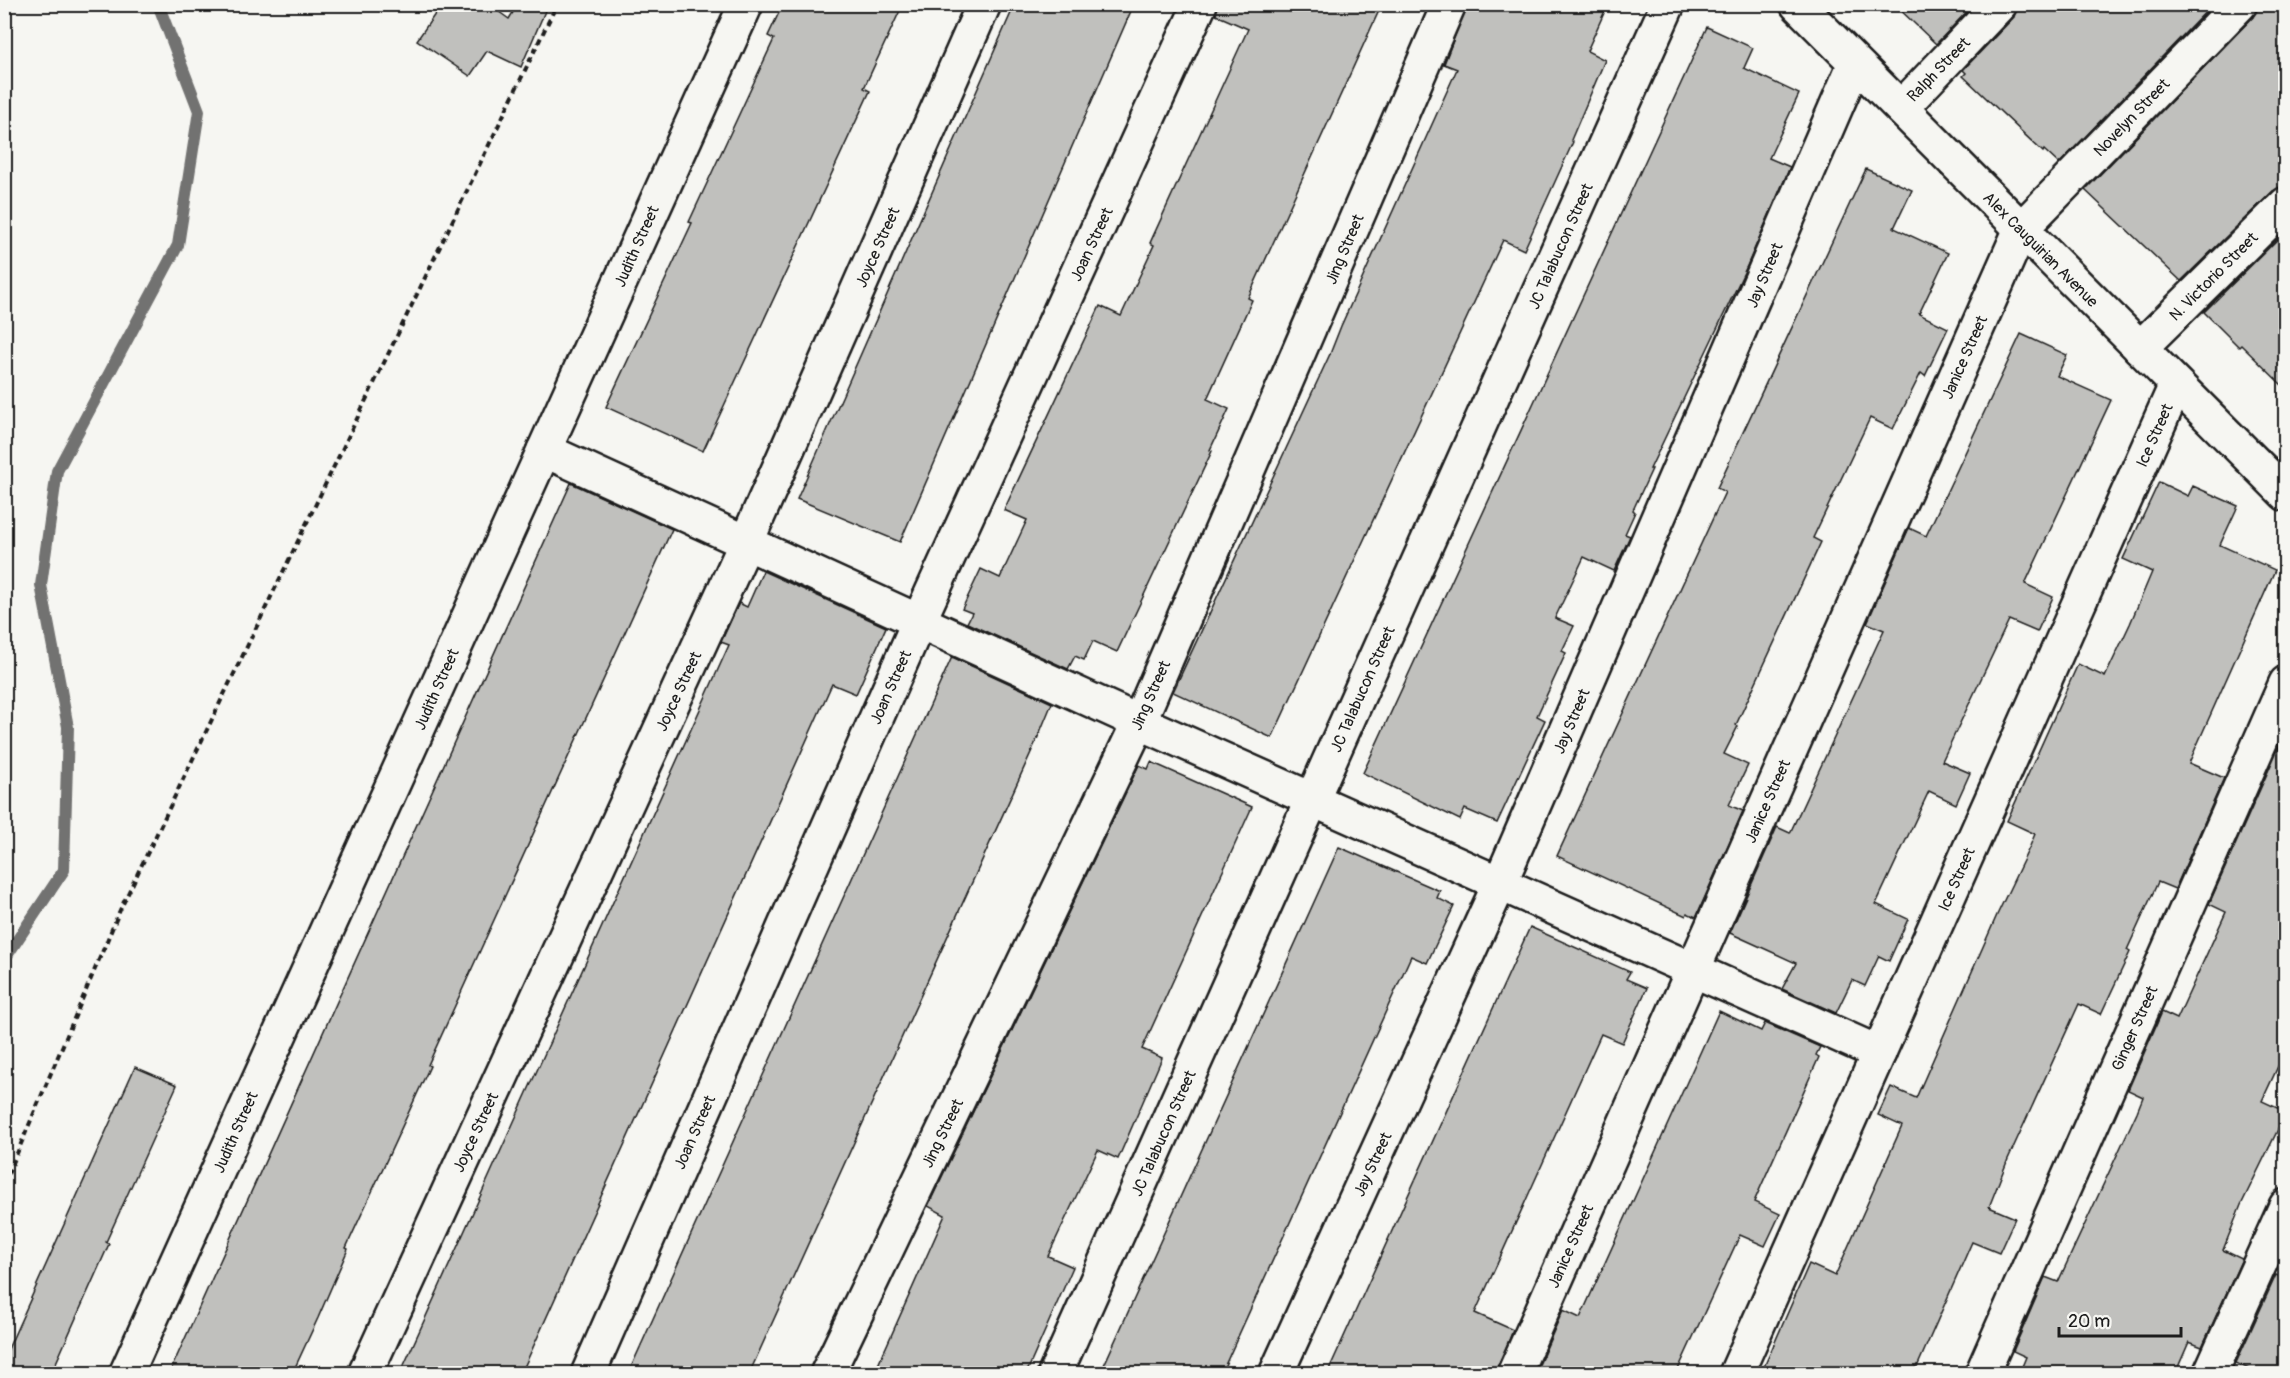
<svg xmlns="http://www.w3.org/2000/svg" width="2290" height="1378" viewBox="0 0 2290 1378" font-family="Pangolin,sans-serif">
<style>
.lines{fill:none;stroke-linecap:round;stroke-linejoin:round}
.stream{stroke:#727271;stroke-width:12}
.building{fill:#c0c0bd;stroke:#1c1c1c;stroke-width:1.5}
.minor-casing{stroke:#1c1c1c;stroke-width:38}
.path{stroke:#1c1c1c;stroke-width:4;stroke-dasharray:6 4.5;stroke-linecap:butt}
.minor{stroke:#f6f6f2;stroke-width:33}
.labels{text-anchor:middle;stroke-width:5;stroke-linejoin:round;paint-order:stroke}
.street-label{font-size:16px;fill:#1c1c1c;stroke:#f6f6f2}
</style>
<rect width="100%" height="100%" fill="#f6f6f2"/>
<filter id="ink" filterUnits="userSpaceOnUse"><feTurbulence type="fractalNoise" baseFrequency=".0167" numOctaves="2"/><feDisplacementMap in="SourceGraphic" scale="12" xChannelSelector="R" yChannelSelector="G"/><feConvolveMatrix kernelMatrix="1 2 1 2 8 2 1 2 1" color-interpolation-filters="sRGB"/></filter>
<g filter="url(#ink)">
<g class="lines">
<path class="stream" d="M4,960L64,870L68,727L41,585L57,471L178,245L199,111L158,4"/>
</g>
<g class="building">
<path d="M442,4H488L509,19L518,4H548L521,67L487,51L470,76L417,40Z"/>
<path d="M783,4H903L864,88L870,91L703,451L606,407L692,223L689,222L774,39L768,36Z"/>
<path d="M1015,4H1134L900,542L797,499Z"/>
<path d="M1218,4H1382L1248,298L1252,300L1207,399L1229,409L1210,450L1212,451L1117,652L1093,641L1084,660L1075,656L1068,669L967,623L972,613L962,609L981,569L1000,578L1027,520L1004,510L1100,306L1121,316L1154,245L1150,243L1248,29L1216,15Z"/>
<path d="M1467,4H1608L1587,51L1605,60L1571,140L1573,142L1524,250L1503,240L1272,738L1173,692L1330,354L1341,326L1457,69L1444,64Z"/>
<path d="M1894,4H1974L1936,44Z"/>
<path d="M2018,4H2213L2059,164L2044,150L2043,152L1963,76L1966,73L1963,70L2014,17Z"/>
<path d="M2258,4H2286V186L2273,191L2181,281L2085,190L2253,17Z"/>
<path d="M1707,27L1753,48L1744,68L1799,94L1769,158L1790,167L1747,266L1650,469H1652L1633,510L1635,512L1625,534L1630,536L1614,571L1584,557L1555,618L1574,626L1562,651L1566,653L1537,716L1545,720L1497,823L1465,809L1460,820L1363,773Z"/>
<path d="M1866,169L1912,190L1894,228L1948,253L1919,314L1948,328L1925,376L1921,373L1893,429L1870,418L1813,538L1821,542L1736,725L1738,726L1724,754L1748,765L1729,805L1743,811L1696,917L1687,913L1686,916L1557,856L1725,492L1717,488Z"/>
<path d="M2286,231V389L2241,345L2239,347L2204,312Z"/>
<path d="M2021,334L2067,355L2057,376L2111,400L2025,584L2053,597L2037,632L2009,620L1942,761L1970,773L1956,804L1929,791L1876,904L1908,919L1889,961L1879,956L1865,986L1852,980L1836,1013L1782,989L1796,963L1730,933L1777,827L1790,833L1884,630L1867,623L1909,528L1926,536Z"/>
<path d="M2159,482L2188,496L2193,486L2238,506L2220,545L2275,570L2189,763L2224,778L2175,889L2158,882L2127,950L2130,952L2101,1014L2079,1004L2008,1159L1989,1207L2015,1218L1999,1253L1972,1242L1914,1374H1761L1809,1264L1835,1276L1902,1126L1878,1115L1891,1087L1916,1098L1997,915L2030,846L2035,834L2007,821L2078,664L2105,677L2130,624L2152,572L2123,559Z"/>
<path d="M571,483L672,529L428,1065L430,1066L346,1248L348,1249L318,1318L292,1374H169Z"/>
<path d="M763,571L886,627L856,694L832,684L521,1374H400L711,685L729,645L721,642L739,603L747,607Z"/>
<path d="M952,657L1052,703L1038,737L749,1374H628Z"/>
<path d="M2286,731V1049L2262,1101L2286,1112V1113L2241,1205L2223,1250L2242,1259L2202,1347L2189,1342L2175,1374H2019L2026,1357L2013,1351L2045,1277L2058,1282L2137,1112L2143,1097L2128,1090L2162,1012L2177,1019L2226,912L2209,904Z"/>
<path d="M1151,762L1252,807L1142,1049L1162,1058L1118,1159L1098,1150L1048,1256L1073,1267L1026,1374H874L945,1215L928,1206L1139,765L1148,769Z"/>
<path d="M1339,847L1440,891L1437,898L1454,906L1427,963L1411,956L1221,1374H1100Z"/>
<path d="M1530,927L1630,972L1626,979L1647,988L1622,1043L1601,1034L1475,1313L1513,1330L1496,1374H1327Z"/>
<path d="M1719,1011L1761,1031L1765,1023L1820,1047L1816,1055L1819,1057L1754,1202L1780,1214L1765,1246L1740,1235L1676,1374H1535L1563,1310L1580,1318Z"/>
<path d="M135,1067L177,1085L106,1242L109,1244L51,1374H4V1358Z"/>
<path d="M2276,1275L2286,1279V1374H2259L2236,1363Z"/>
</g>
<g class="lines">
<defs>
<g id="minor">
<path d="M1797,4L2286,494"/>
<path d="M1901,108L2000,4"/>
<path d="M2140,348L2286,204"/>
<path d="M544,450L1139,722L1879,1053"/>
<path d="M126,1374L746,4"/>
<path d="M365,1374L746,543L984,4"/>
<path d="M588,1374L919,621L1200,4"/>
<path d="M827,1374L1139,722L1449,4"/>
<path d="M1055,1374L1668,4"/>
<path d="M1276,1374L1500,883L1855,63"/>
<path d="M1514,1374L2021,229L2240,4"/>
<path d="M1736,1374L2176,385"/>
<path d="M1982,1374L2286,683"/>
<path d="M2210,1374L2286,1206"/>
</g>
</defs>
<use href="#minor" class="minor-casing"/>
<path class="path" d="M4,1184L120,910L557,4"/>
<use href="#minor" class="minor"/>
</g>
</g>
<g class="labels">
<g class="street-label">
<text transform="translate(1938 69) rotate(-46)" y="6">Ralph Street</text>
<text transform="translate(2131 117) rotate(-46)" y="6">Novelyn Street</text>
<text transform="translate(1091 244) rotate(-65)" y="6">Joan Street</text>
<text transform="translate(636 246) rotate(-66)" y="6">Judith Street</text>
<text transform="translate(1560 246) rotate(-66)" y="6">JC Talabucon Street</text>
<text transform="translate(877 247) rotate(-66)" y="6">Joyce Street</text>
<text transform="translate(1344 249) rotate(-67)" y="6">Jing Street</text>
<text transform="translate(2041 249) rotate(45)" y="6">Alex Cauguirian Avenue</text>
<text transform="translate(1764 275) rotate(-67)" y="6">Jay Street</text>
<text transform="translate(2213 276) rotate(-45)" y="6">N. Victorio Street</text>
<text transform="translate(1964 357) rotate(-66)" y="6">Janice Street</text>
<text transform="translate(2154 435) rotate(-66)" y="6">Ice Street</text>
<text transform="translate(890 687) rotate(-66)" y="6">Joan Street</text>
<text transform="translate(436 689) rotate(-66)" y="6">Judith Street</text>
<text transform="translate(1362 689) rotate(-66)" y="6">JC Talabucon Street</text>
<text transform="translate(678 691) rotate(-65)" y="6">Joyce Street</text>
<text transform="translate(1150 695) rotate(-66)" y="6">Jing Street</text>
<text transform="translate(1571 721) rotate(-67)" y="6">Jay Street</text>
<text transform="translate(1767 801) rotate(-66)" y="6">Janice Street</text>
<text transform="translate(1956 879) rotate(-66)" y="6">Ice Street</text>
<text transform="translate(2134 1028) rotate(-66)" y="6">Ginger Street</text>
<text transform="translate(235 1132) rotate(-66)" y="6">Judith Street</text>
<text transform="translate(475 1132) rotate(-65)" y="6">Joyce Street</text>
<text transform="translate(694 1132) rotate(-66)" y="6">Joan Street</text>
<text transform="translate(942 1133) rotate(-64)" y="6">Jing Street</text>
<text transform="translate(1163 1133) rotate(-66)" y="6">JC Talabucon Street</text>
<text transform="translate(1372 1164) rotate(-65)" y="6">Jay Street</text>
<text transform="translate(1570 1246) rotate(-66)" y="6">Janice Street</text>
</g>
</g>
<rect width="2290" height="1378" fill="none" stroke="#f6f6f2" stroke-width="24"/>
<rect x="12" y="12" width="2266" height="1354" fill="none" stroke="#1c1c1c" stroke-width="2" filter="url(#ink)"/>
<path d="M2059 1327v9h122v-9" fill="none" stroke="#1c1c1c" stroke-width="3"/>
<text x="2068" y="1327" font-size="18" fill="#1c1c1c" stroke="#f6f6f2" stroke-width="4.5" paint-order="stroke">20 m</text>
</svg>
